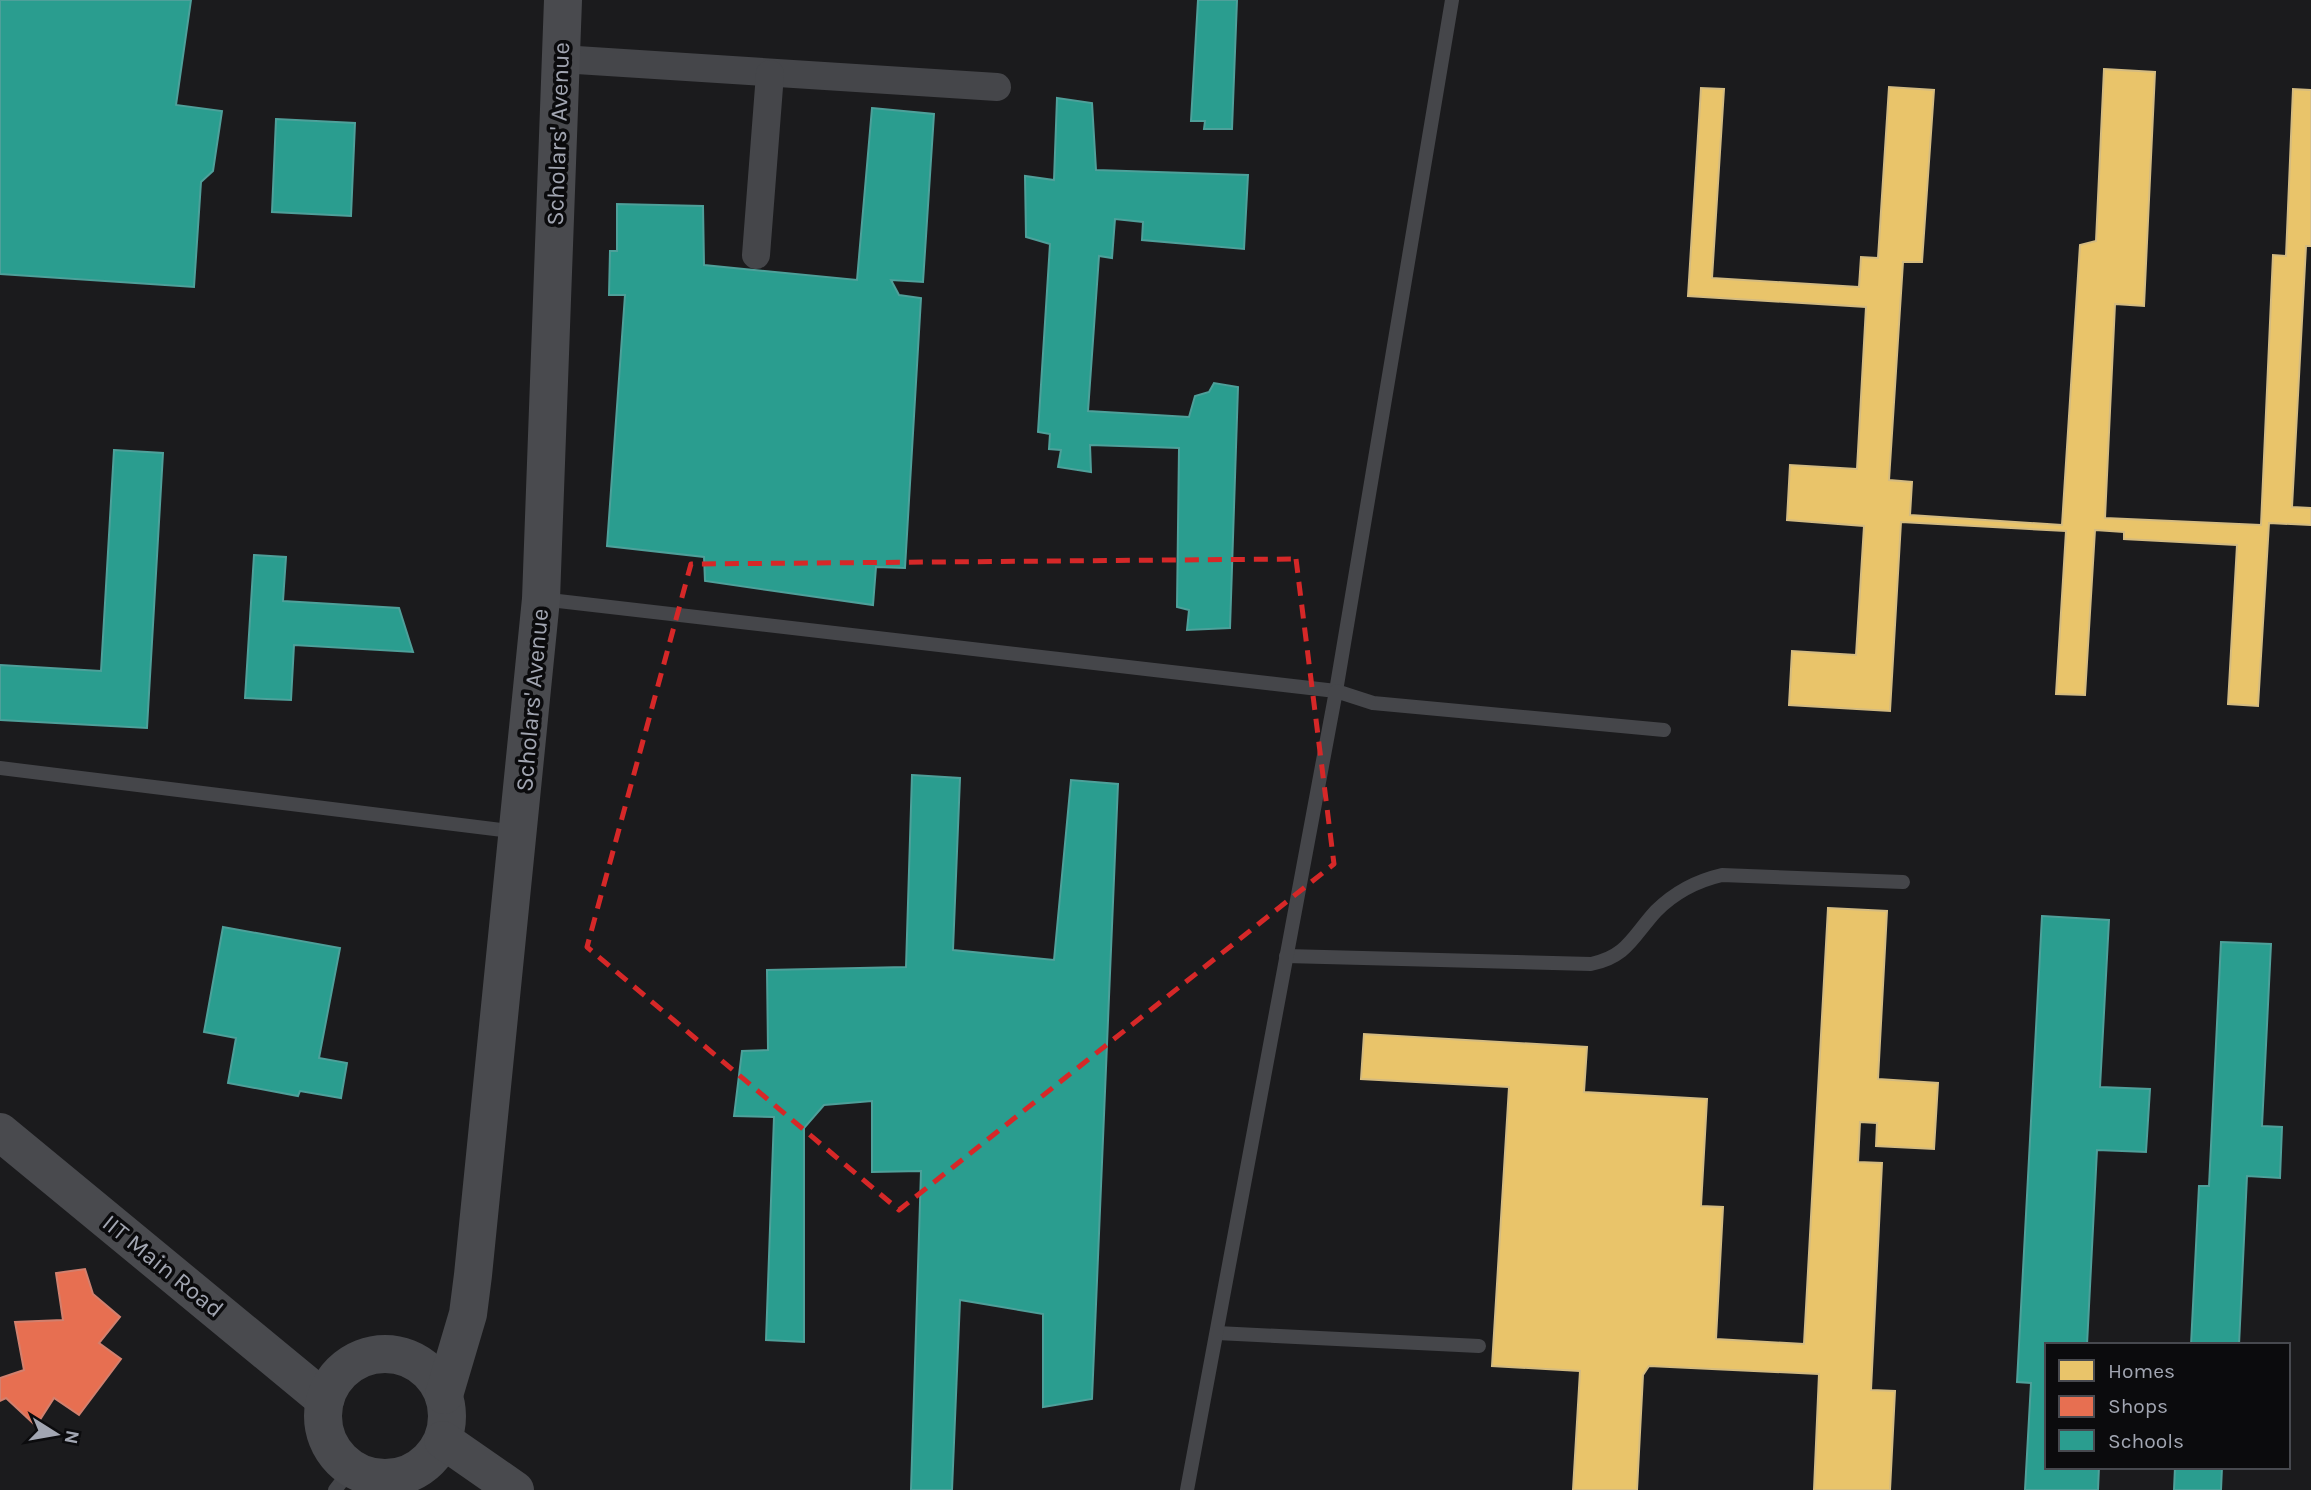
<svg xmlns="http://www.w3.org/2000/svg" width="2311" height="1490" viewBox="0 0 2311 1490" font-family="Karla,sans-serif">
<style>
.built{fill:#1b1b1d;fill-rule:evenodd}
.homes{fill:#e9c46a;stroke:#d4bb80;stroke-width:2}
.shops{fill:#e76f51;stroke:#d2806e;stroke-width:2}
.schools{fill:#2a9d8f;stroke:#4ea09a;stroke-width:2}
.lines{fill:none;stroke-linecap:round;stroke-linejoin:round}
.lane{stroke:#45464a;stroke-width:14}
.street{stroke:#45464a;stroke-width:28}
.secondary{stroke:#494a4e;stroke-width:38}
.marked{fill:none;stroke:#d62828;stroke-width:5;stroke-dasharray:14 9;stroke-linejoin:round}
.labels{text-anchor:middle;stroke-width:7;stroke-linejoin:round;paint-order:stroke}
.street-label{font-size:24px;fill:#a2a6b2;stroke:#0b0b0d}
</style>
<rect width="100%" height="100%" fill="#111"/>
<path class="built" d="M0,0H2311V1490H0ZM2047,1345H2288V1467H2047Z"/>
<g class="homes">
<path d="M2104,69L2155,72L2144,306L2115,304L2105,518L2261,525L2273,255L2286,256L2293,89L2311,90V246H2306L2292,507L2311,508V525L2269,523L2258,706L2228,704L2237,545L2124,539V532L2095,530L2085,695L2056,694L2066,531L1901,522L1890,711L1789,705L1792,651L1856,655L1864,526L1787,520L1790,465L1857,469L1866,307L1688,296L1701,88L1724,89L1712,278L1859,287L1861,257L1878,258L1889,87L1934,90L1922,262H1903L1889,480L1912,482L1910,515L2062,525L2080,245L2096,241Z"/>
<path d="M1828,908L1887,911L1878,1079L1938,1083L1934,1149L1876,1146L1877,1123L1860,1122L1858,1162L1882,1163L1871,1390L1895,1391L1890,1490H1814L1819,1374L1649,1366L1643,1375L1637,1490H1573L1580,1371L1492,1366L1509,1087L1361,1079L1364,1034L1587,1047L1584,1092L1707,1099L1701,1206L1723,1207L1716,1339L1804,1344Z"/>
</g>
<path class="shops" d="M85,1269L93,1294L120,1317L99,1343L121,1359L79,1415L54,1398L36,1426L6,1398L0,1401V1378L24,1370L15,1322L63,1320L56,1273Z"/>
<g class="schools">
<path d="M0,0H191L176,105L222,111L213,171L201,182L194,287L0,274Z"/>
<path d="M1198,0H1237L1232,129H1204L1205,121H1191Z"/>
<path d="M1057,98L1092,103L1096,170L1248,175L1244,249L1142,240L1143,222L1115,219L1112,258L1099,256L1088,411L1189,417L1195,396L1209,392L1214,383L1238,387L1230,628L1187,630L1189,610L1177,607L1179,448L1090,445L1091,472L1058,467L1061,450L1049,449L1050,434L1038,432L1050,244L1026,237L1025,176L1054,180Z"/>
<path d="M872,108L934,114L923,282L891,280L899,295L921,298L905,568L876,567L873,605L705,581L704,557L607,546L625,295H609L610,251H617V204L703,206L704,265L857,280Z"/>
<path d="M276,119L355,123L351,216L272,212Z"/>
<path d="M114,450L163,453L147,728L0,720V665L101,671Z"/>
<path d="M254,555L286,557L283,601L399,608L413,652L294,645L291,700L245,698Z"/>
<path d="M912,775L960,778L953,950L1054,960L1071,780L1118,784L1092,1399L1043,1407V1314L960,1300L952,1490H911L921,1171L872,1172V1101L824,1105L804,1128V1342L766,1340L774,1117L734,1116L742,1051L768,1050L767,970L906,967Z"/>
<path d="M2042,916L2109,920L2100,1087L2150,1089L2146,1152L2097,1150L2087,1345H2047V1467H2099L2098,1490H2025L2031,1383L2017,1382Z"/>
<path d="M223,927L340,948L319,1058L347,1063L341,1098L300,1091L298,1096L228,1083L236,1038L204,1032Z"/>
<path d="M2221,942L2271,944L2262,1126L2282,1127L2280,1178L2247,1176L2239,1345H2191L2199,1186H2209Z"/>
<path d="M2175,1467H2222L2221,1490H2174Z"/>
</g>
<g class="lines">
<g class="lane">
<path d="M541,599L1336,691L1452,0"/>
<path d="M0,768L518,832"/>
<path d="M1286,956L1591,964C1627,957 1633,936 1656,911C1675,892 1696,881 1722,875L1903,882"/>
<path d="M1217,1333L1479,1346"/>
<path d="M335,1490L352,1468"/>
<path d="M1187,1490L1336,691L1373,703L1664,730"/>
</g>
<g class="street">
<path d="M561,59L997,87"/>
<path d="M756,255L770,74"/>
</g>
<g class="secondary">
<path d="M0,1132L325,1400"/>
<circle cx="385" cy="1416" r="62"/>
<path d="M444,1395L468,1314L473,1275L541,599L563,0"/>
<path d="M443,1440L515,1490"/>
</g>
</g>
<path class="marked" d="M1296,559L1334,864L899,1210L587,947L691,564Z"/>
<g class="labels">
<g class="street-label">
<text transform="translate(558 134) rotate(-88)" y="8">Scholars' Avenue</text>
<text transform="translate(532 700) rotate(-85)" y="8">Scholars' Avenue</text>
<text transform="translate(163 1266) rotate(39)" y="8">IIT Main Road</text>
</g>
</g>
<rect x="2045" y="1343" width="245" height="126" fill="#0b0b0d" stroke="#47494f" stroke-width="2"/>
<rect x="2059" y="1360" width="35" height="21" fill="#e9c46a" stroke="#47494f" stroke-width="2"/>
<text x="2108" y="1378" font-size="21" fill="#a2a6b2">Homes</text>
<rect x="2059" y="1396" width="35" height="21" fill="#e76f51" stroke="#47494f" stroke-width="2"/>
<text x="2108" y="1413" font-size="21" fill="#a2a6b2">Shops</text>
<rect x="2059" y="1430" width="35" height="21" fill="#2a9d8f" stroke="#47494f" stroke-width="2"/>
<text x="2108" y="1448" font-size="21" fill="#a2a6b2">Schools</text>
<g transform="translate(56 1434) rotate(101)" stroke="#0b0b0d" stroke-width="5" paint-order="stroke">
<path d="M0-5L12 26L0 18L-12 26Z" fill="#a2a6b2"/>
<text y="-10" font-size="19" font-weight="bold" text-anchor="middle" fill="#a2a6b2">N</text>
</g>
</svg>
